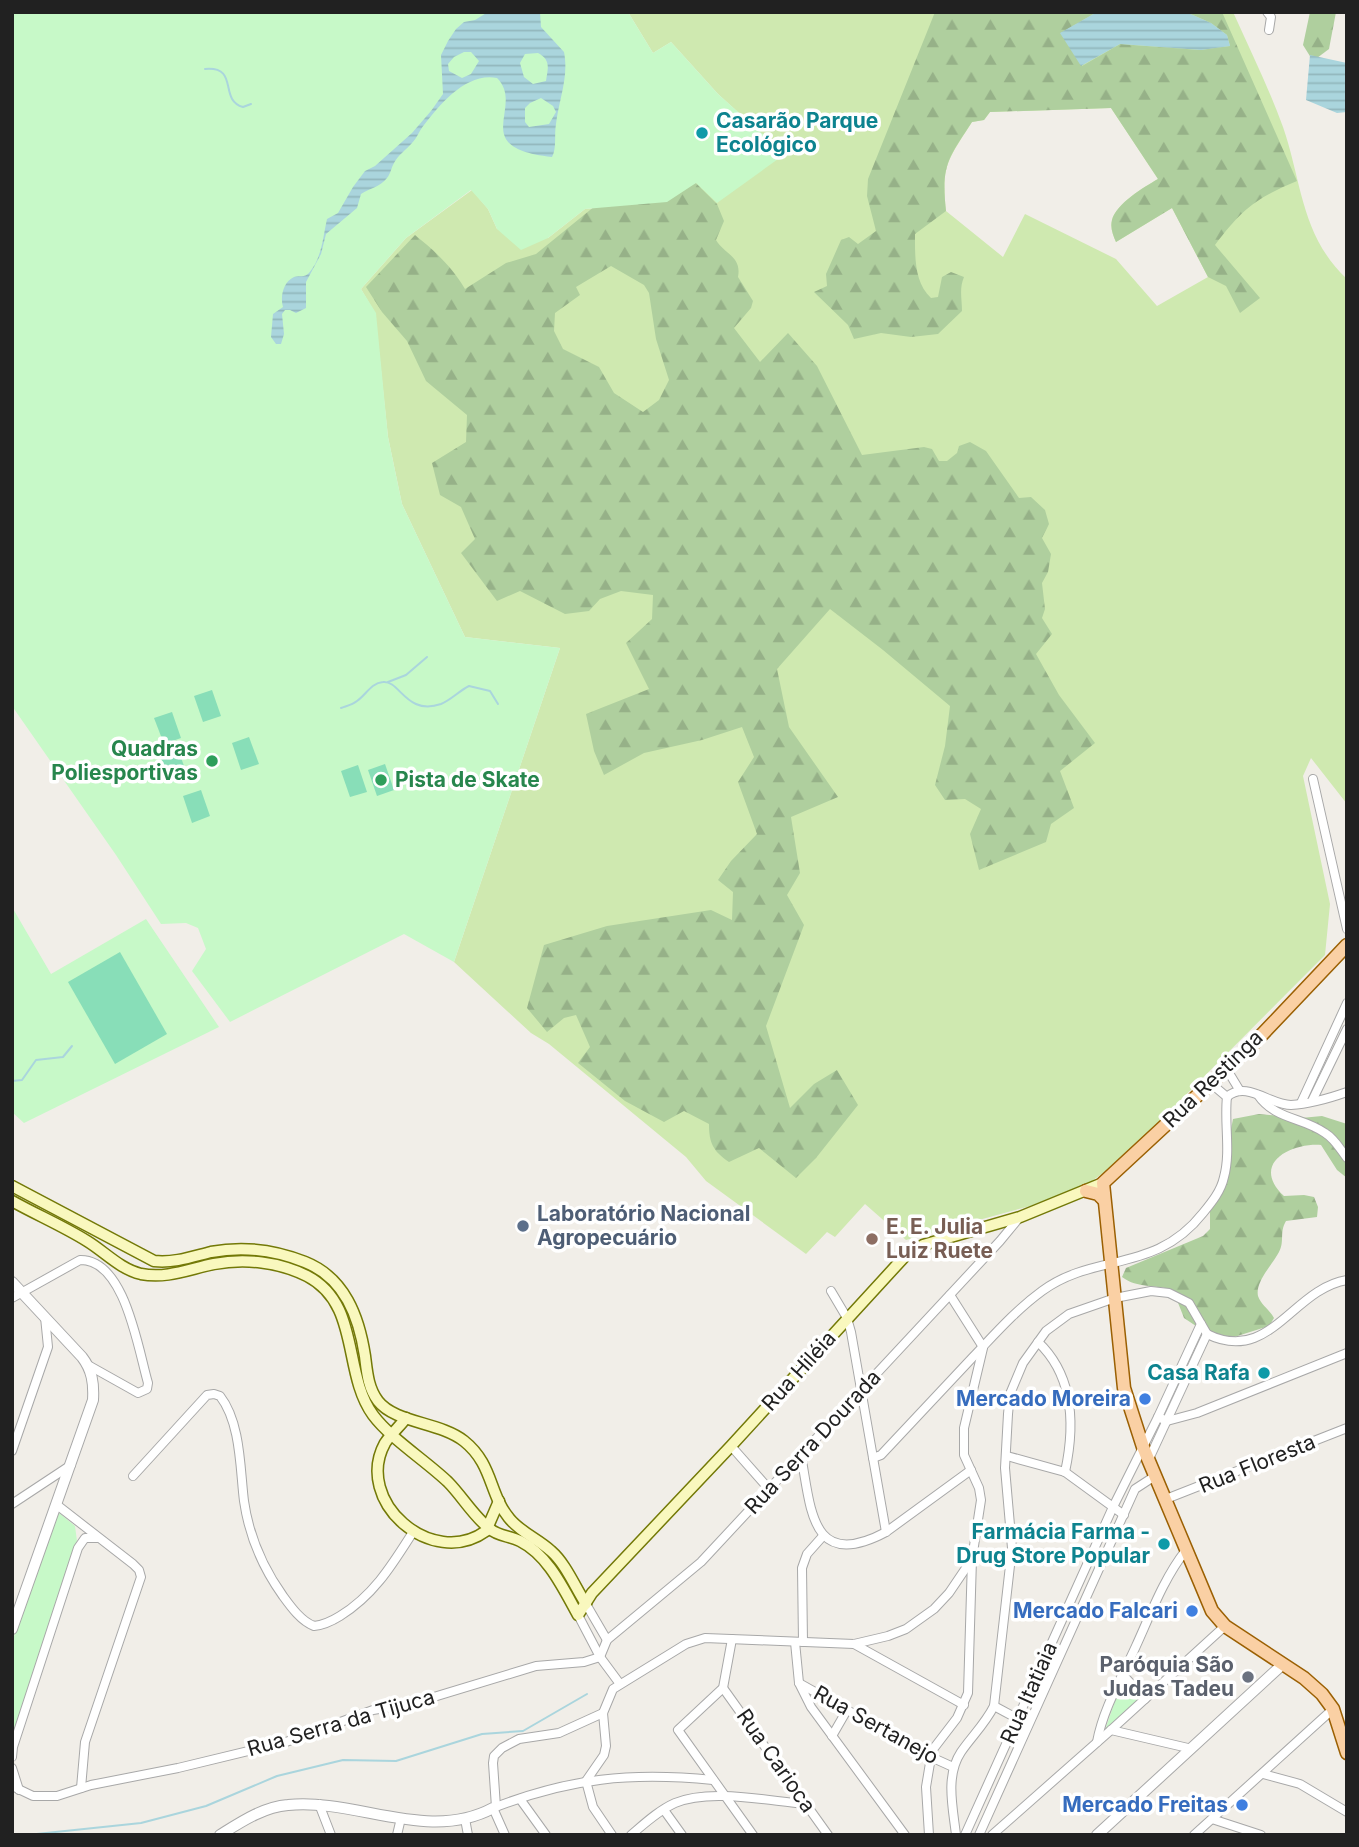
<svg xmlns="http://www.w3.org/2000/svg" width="1359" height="1847" viewBox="0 0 1359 1847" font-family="Inter,sans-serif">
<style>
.grass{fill:#cfe9b0;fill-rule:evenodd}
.forest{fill:url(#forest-firs);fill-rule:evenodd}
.park{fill:#c7f9c8}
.pitch{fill:#88deb8}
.water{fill:url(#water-rules);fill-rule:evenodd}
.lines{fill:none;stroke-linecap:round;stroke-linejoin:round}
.stream{stroke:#aad5dd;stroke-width:2}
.minor-casing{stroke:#a8a8a8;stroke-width:10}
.tertiary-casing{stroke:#a8a8a8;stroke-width:12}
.secondary-casing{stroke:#737907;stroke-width:13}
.primary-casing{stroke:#9b6003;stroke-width:15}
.minor{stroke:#fff;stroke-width:8}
.tertiary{stroke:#fff;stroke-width:10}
.secondary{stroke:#f9f8be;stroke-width:10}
.primary{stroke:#fad0a4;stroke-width:12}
.culture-dot{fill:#0f9aa8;stroke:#fff;stroke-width:2.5}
.leisure-dot{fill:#2e9e5b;stroke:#fff;stroke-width:2.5}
.service-dot{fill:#5c6f8a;stroke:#fff;stroke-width:2.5}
.education-dot{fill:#8d6e63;stroke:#fff;stroke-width:2.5}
.shop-dot{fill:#3f7fe0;stroke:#fff;stroke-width:2.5}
.worship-dot{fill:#6b7280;stroke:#fff;stroke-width:2.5}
.labels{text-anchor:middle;stroke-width:7;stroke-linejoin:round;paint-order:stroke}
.culture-label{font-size:21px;font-weight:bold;fill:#0d838f;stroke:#fff;text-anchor:end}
.leisure-label{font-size:21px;font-weight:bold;fill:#27864d;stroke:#fff;text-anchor:end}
.street-label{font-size:21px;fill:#212121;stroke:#fff}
.service-label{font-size:21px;font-weight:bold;fill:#4e5e75;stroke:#fff;text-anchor:start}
.education-label{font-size:21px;font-weight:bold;fill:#785e54;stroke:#fff;text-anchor:start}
.shop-label{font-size:21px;font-weight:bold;fill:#366cbe;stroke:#fff;text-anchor:end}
.worship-label{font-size:21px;font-weight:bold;fill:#5b616d;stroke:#fff;text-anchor:end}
</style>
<defs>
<pattern id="forest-firs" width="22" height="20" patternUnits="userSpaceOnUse" patternTransform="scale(1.75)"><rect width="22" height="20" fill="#afcf9e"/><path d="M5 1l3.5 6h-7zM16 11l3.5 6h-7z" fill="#96b188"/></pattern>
<pattern id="water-rules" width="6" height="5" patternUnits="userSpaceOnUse" patternTransform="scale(1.75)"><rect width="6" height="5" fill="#aad5dd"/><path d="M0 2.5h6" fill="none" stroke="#92b7bd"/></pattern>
</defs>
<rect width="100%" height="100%" fill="#f1eee8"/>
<path class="grass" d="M628,12H1233C1250,50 1269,88 1283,127C1302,182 1301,236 1347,279V804L1311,758L1303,776L1330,904L1325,955L1120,1161L1089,1183L1030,1206L906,1240L865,1204L835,1237L827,1232L806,1254L706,1181L686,1157L549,1044L531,1033L454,962L560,648L465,637L402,504L388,437L375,313L361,289L406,238L472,190L488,209L497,229L548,238L585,209L667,202L696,183L784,154L718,94L671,42L653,53ZM1111,108L1158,179C1144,187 1116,204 1112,220C1110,228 1113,235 1116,242L1172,208L1208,277L1157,306L1116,259L1025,214L1003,257L946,211C941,165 948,160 972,122L984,120L990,112Z"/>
<g class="forest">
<path d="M935,12H1097L1061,33L1082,66L1120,44L1200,50L1230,46L1227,35L1211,23L1186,12H1222L1297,181C1256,198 1242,209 1215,245L1260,298L1240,313L1226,286L1208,277L1172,208L1116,242C1113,235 1110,228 1112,220C1116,204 1144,187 1158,179L1111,108L990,112L984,120L972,122C948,159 941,165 946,211L915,234C915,256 914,282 931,298L938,297L942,277L951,272L964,277C959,289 962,298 962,311L938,334L911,337L881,333L854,339L848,325L814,292L827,286L826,274L841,240L849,237L858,244L876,231L867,196L868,179Z"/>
<path d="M1310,12H1336L1329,49L1313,61L1303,45Z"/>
<path d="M696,183L717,204L724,221L716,240C724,254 742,256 738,277L753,301L751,308L734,328L760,362L788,333L817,366L862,455L924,447L932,449L939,461H947L957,453L959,446L970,442L986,451L1019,498L1031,497L1045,510L1049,524L1042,538L1051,554L1048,572L1042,583L1045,609L1042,618L1052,634L1036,654L1059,695L1095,743L1060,771L1074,808L1051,824L1046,842L979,870L970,834L981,809L965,799L945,800L935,785L945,746L950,706L883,650L830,609L777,669L789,727L838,797L791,817L800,873L787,895L804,925L766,1026L790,1108L814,1084L837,1070L858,1105L816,1158L796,1178L759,1148L729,1162C713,1151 709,1143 709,1124L684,1111L664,1122L625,1101L578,1063L590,1047L576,1015L564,1018L547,1032L527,1008L544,945L607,926L711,910L732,920L733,892L718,880L731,861L757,834L738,782L754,757L742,727L702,740L644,753L604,775L594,751L586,714L649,689L626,643L652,619L653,595L621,591L600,599L589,611L565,614L520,591L497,601L461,553L475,539L461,507L440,495L432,463L466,442L467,415L426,381L407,341L382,312L366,287L415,235C435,251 452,267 465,289L506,263L536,254L595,206ZM611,266L644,285L649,293L656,339L669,380L659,400L643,412L614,393L599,367L563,349L554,331L555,313L580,295L576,287Z"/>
<path d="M1259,1114L1301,1118L1322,1116L1347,1124V1178L1337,1170L1321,1145C1290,1143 1250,1164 1284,1196L1304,1195L1314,1197L1318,1207L1317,1217L1286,1221C1279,1233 1285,1241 1279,1252C1272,1265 1255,1282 1258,1296C1261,1305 1270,1310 1274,1318L1269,1326L1231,1338L1202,1330L1184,1318L1173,1290C1155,1284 1138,1289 1122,1277L1126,1268L1203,1236L1210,1229V1209L1223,1170L1233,1119Z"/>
</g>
<g class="park">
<path d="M12,12H628L653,53L671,42L718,94L785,154L717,203L696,183L667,202L585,209L548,238L521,250L497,229L488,209L471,190L406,238L361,289L376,313L388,437L402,504L465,637L560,648L454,962L404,934L230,1022L192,971L206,949L198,928L186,923L161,924L116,855L12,706Z"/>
<path d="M12,907L51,974L146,919L219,1027L24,1123L12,1112Z"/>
<path d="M58,1512L75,1526L77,1541L12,1737V1642Z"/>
<path d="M1122,1681L1138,1700L1105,1730Z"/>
</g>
<g class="pitch">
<path d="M212,690L221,716L203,722L194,696Z"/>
<path d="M172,712L181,738L164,744L154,718Z"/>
<path d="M249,737L259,764L241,770L232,743Z"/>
<path d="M179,752L188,777L170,783L161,758Z"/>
<path d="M385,764L394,790L377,796L368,770Z"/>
<path d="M358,765L367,792L350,797L341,771Z"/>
<path d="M201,790L210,816L192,823L183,796Z"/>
<path d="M120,952L167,1034L115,1064L68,982Z"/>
</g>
<g class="water">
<path d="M488,12H540L541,27L564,52C569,77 559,99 556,124C554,135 557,148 552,157C466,148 526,107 497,78C467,72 441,103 424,125C419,131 417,138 412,143C406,150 398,155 394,163C391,168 391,173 387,178C380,187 370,188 361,194L357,208L326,234L321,254L306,282V308L296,313L290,310H285L282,314L284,334L281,344H276L271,337L273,314L283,307C280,297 283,282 294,277C300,275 304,278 309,273C322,258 323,237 327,219L338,213L353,187L365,171L375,166L412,133L431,111L443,94L441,55L448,41L456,29L464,22L475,20ZM464,52H471L479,61L471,74L462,78L449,71L448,64L454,57ZM538,53C551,60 548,68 546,81L533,84L524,77L520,63L525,54ZM541,98L553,106L556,112L549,124L529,127L525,122V108L530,103Z"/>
<path d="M1097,12H1186L1211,23L1227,35L1230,46L1201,50L1120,44L1081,66L1060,33Z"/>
<path d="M1310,55L1347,63V112L1337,113L1306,100Z"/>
</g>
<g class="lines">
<g class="stream">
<path d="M205,69C240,66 218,100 243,107L251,104"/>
<path d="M388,682L406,675L427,657"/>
<path d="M341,708C346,706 352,705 357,701C366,695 371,683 383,682C400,680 406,716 441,704C451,700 459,691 469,686L490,691L498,704"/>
<path d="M12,1081L22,1080L36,1060L63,1057L72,1046"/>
<path d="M27,1835L141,1823L206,1806L277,1776L343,1760L396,1761L482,1734L523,1731L587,1694"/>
</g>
<defs>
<g id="minor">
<path d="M1267,12L1271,17L1269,30"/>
<path d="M1313,779L1347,929"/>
<path d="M1226,1068L1240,1091"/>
<path d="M1208,1085L1214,1086L1227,1097"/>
<path d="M1258,1095C1275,1120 1303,1117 1325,1133C1335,1139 1340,1149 1347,1158"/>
<path d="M1227,1097C1246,1080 1270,1105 1291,1105C1310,1104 1330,1098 1347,1092"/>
<path d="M1312,1101L1347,1029"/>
<path d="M1301,1103L1347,1003"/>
<path d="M831,1291L847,1318L851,1332L886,1532"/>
<path d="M950,1295L983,1347"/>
<path d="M12,1298L80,1260C125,1259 138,1349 148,1383L147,1389L138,1393L88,1365"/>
<path d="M1207,1334C1270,1365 1292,1289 1347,1280"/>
<path d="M1038,1342C1074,1376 1075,1426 1065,1472"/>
<path d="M1158,1417L1167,1421L1197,1413L1347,1353"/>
<path d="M731,1446L769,1489"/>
<path d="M12,1451L48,1347L45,1317"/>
<path d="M801,1455C811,1509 811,1572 886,1532L971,1470"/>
<path d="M1007,1456L1065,1472L1124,1515"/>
<path d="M873,1458L881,1455C912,1422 942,1390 973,1357C995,1334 1016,1310 1042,1291C1095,1252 1155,1274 1203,1213C1212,1202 1221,1191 1224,1177C1231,1151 1224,1123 1227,1097"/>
<path d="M1148,1461L1207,1334"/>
<path d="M133,1476L207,1395L214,1394L220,1396C241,1423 240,1469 244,1501C249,1536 263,1568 283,1596C291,1607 301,1621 314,1626C324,1625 332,1621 340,1616C374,1595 392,1565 413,1532"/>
<path d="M1166,1499L1347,1428"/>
<path d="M12,1504L71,1465"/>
<path d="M57,1505L133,1564L139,1570L141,1577L85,1742L81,1788"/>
<path d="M586,1604L607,1640"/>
<path d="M578,1615L600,1657L620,1684"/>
<path d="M732,1639L723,1688L678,1730L753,1835"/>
<path d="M795,1642L799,1683L811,1707L905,1835"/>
<path d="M803,1642L802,1568L807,1554L823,1536"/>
<path d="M854,1644L964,1705"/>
<path d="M600,1657L607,1640L701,1562L1000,1241L1019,1218"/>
<path d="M1123,1675L1145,1699"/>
<path d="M799,1683L931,1757L953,1767"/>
<path d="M723,1688L828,1835"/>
<path d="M994,1706L1022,1721"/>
<path d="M1111,1730L1188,1748"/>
<path d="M832,1736L847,1710"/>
<path d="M1097,1742C1103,1709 1122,1677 1136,1646C1151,1613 1164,1578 1186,1550"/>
<path d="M12,1757L13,1747L78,1548L85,1538H97"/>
<path d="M12,1768L19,1790"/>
<path d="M1263,1774L1300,1784L1347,1812"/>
<path d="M12,1786L33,1796H57L91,1785L178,1768L286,1742L373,1710L414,1703L536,1666L584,1662L600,1657"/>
<path d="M520,1799L546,1835"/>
<path d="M319,1804L331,1835"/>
<path d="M496,1807L493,1763L494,1756L502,1748L519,1739L559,1733L603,1713"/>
<path d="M664,1810L682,1835"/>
<path d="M465,1819L468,1835"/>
<path d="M1212,1819L1261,1835"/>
<path d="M397,1835L401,1818"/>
<path d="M505,1835L493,1808C570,1778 631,1772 713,1780"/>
<path d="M612,1835L593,1807L586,1781L604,1755L606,1746L603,1713L613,1689L686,1644L705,1638L854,1644L888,1636L906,1629L934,1609L949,1593L972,1559"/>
<path d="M631,1835C644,1824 659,1810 675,1803C710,1788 768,1801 805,1804"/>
<path d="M929,1835L926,1787L931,1757L934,1748L957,1718L968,1693L972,1559L981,1500L979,1488L964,1455V1428L983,1348"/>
<path d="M956,1835C953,1808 945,1776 961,1752C972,1736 985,1724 994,1706L1012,1548L1005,1468L1008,1414L1010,1394L1023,1363L1046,1331L1069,1314L1115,1298L1151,1291L1169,1293L1189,1303L1207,1334"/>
<path d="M965,1835L1113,1507L1158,1417L1201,1324"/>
<path d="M979,1835L1135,1489L1155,1476"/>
<path d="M992,1835L1111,1730L1225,1626"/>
<path d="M1194,1835L1333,1709"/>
</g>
<g id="tertiary">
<path d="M12,1282L82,1357C92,1370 94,1383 93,1400L12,1629"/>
<path d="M220,1835C241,1822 263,1807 288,1805C356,1798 428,1843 493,1808"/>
<path d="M1097,1835L1283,1664"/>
</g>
<g id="secondary">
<path d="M12,1186L154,1261C175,1263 191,1257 211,1252C243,1246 275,1250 305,1262C345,1278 359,1317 365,1356C367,1372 368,1388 378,1401C395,1423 440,1422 464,1441C493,1464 489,1494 509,1518C520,1532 538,1539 551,1551C566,1564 575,1587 586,1604"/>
<path d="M12,1201C37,1215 63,1226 87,1241C105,1252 120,1269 141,1274C167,1279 189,1269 214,1264C245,1258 279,1262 307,1276C361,1304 342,1372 373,1415C390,1438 426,1461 448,1482C462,1496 474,1517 490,1529C498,1536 510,1536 520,1541C548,1555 563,1588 578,1615L592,1593L731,1446L906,1255L923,1245L1020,1217L1103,1183"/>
<path d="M406,1418C400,1426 391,1434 385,1443C353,1501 432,1570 486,1531L499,1501"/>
</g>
<g id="primary">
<path d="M1347,945L1254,1043L1103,1183L1124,1388L1143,1447L1191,1561L1212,1611L1225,1626L1304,1678L1322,1694L1333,1709L1347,1753"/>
<path d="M1086,1191L1098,1194L1104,1200"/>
</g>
</defs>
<use href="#minor" class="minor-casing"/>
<use href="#tertiary" class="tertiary-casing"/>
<use href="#secondary" class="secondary-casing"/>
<use href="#primary" class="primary-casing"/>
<use href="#minor" class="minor"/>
<use href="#tertiary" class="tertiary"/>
<use href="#secondary" class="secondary"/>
<use href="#primary" class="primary"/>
</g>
<g class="culture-dot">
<circle cx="702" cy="133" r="7"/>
<circle cx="1264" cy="1373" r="7"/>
<circle cx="1164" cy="1544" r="7"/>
</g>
<g class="leisure-dot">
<circle cx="212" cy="761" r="7"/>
<circle cx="381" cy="780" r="7"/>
</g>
<circle class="service-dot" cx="523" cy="1226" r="7"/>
<circle class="education-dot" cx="872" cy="1239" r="7"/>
<g class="shop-dot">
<circle cx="1145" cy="1399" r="7"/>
<circle cx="1192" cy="1611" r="7"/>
<circle cx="1242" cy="1805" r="7"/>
</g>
<circle class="worship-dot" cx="1248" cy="1677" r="7"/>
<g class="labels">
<g class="culture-label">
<text x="716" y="128" text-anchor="start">Casarão Parque<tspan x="716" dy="24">Ecológico</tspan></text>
<text x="1250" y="1380">Casa Rafa</text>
<text x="1150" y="1539">Farmácia Farma -<tspan x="1150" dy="24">Drug Store Popular</tspan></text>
</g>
<g class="leisure-label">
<text x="198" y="756">Quadras<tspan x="198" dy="24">Poliesportivas</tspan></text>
<text x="395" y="787" text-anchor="start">Pista de Skate</text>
</g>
<g class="street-label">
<text transform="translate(1213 1079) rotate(-44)" y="7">Rua Restinga</text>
<text transform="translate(799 1371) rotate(-48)" y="7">Rua Hiléia</text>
<text transform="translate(813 1442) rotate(-47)" y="7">Rua Serra Dourada</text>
<text transform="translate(1257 1464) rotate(-22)" y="7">Rua Floresta</text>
<text transform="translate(1029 1693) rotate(-66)" y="7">Rua Itatiaia</text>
<text transform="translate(341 1723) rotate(-16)" y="7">Rua Serra da Tijuca</text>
<text transform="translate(876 1725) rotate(29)" y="7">Rua Sertanejo</text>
<text transform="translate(776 1761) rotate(55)" y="7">Rua Carioca</text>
</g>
<g class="service-label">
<text x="537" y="1221">Laboratório Nacional<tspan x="537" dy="24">Agropecuário</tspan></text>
</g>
<g class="education-label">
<text x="886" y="1234">E. E. Julia<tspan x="886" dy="24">Luiz Ruete</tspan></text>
</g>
<g class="shop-label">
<text x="1131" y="1406">Mercado Moreira</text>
<text x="1178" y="1618">Mercado Falcari</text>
<text x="1228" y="1812">Mercado Freitas</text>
</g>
<g class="worship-label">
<text x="1234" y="1672">Paróquia São<tspan x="1234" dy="24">Judas Tadeu</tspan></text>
</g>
</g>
<rect width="1359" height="1847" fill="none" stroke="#212121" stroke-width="28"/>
</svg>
